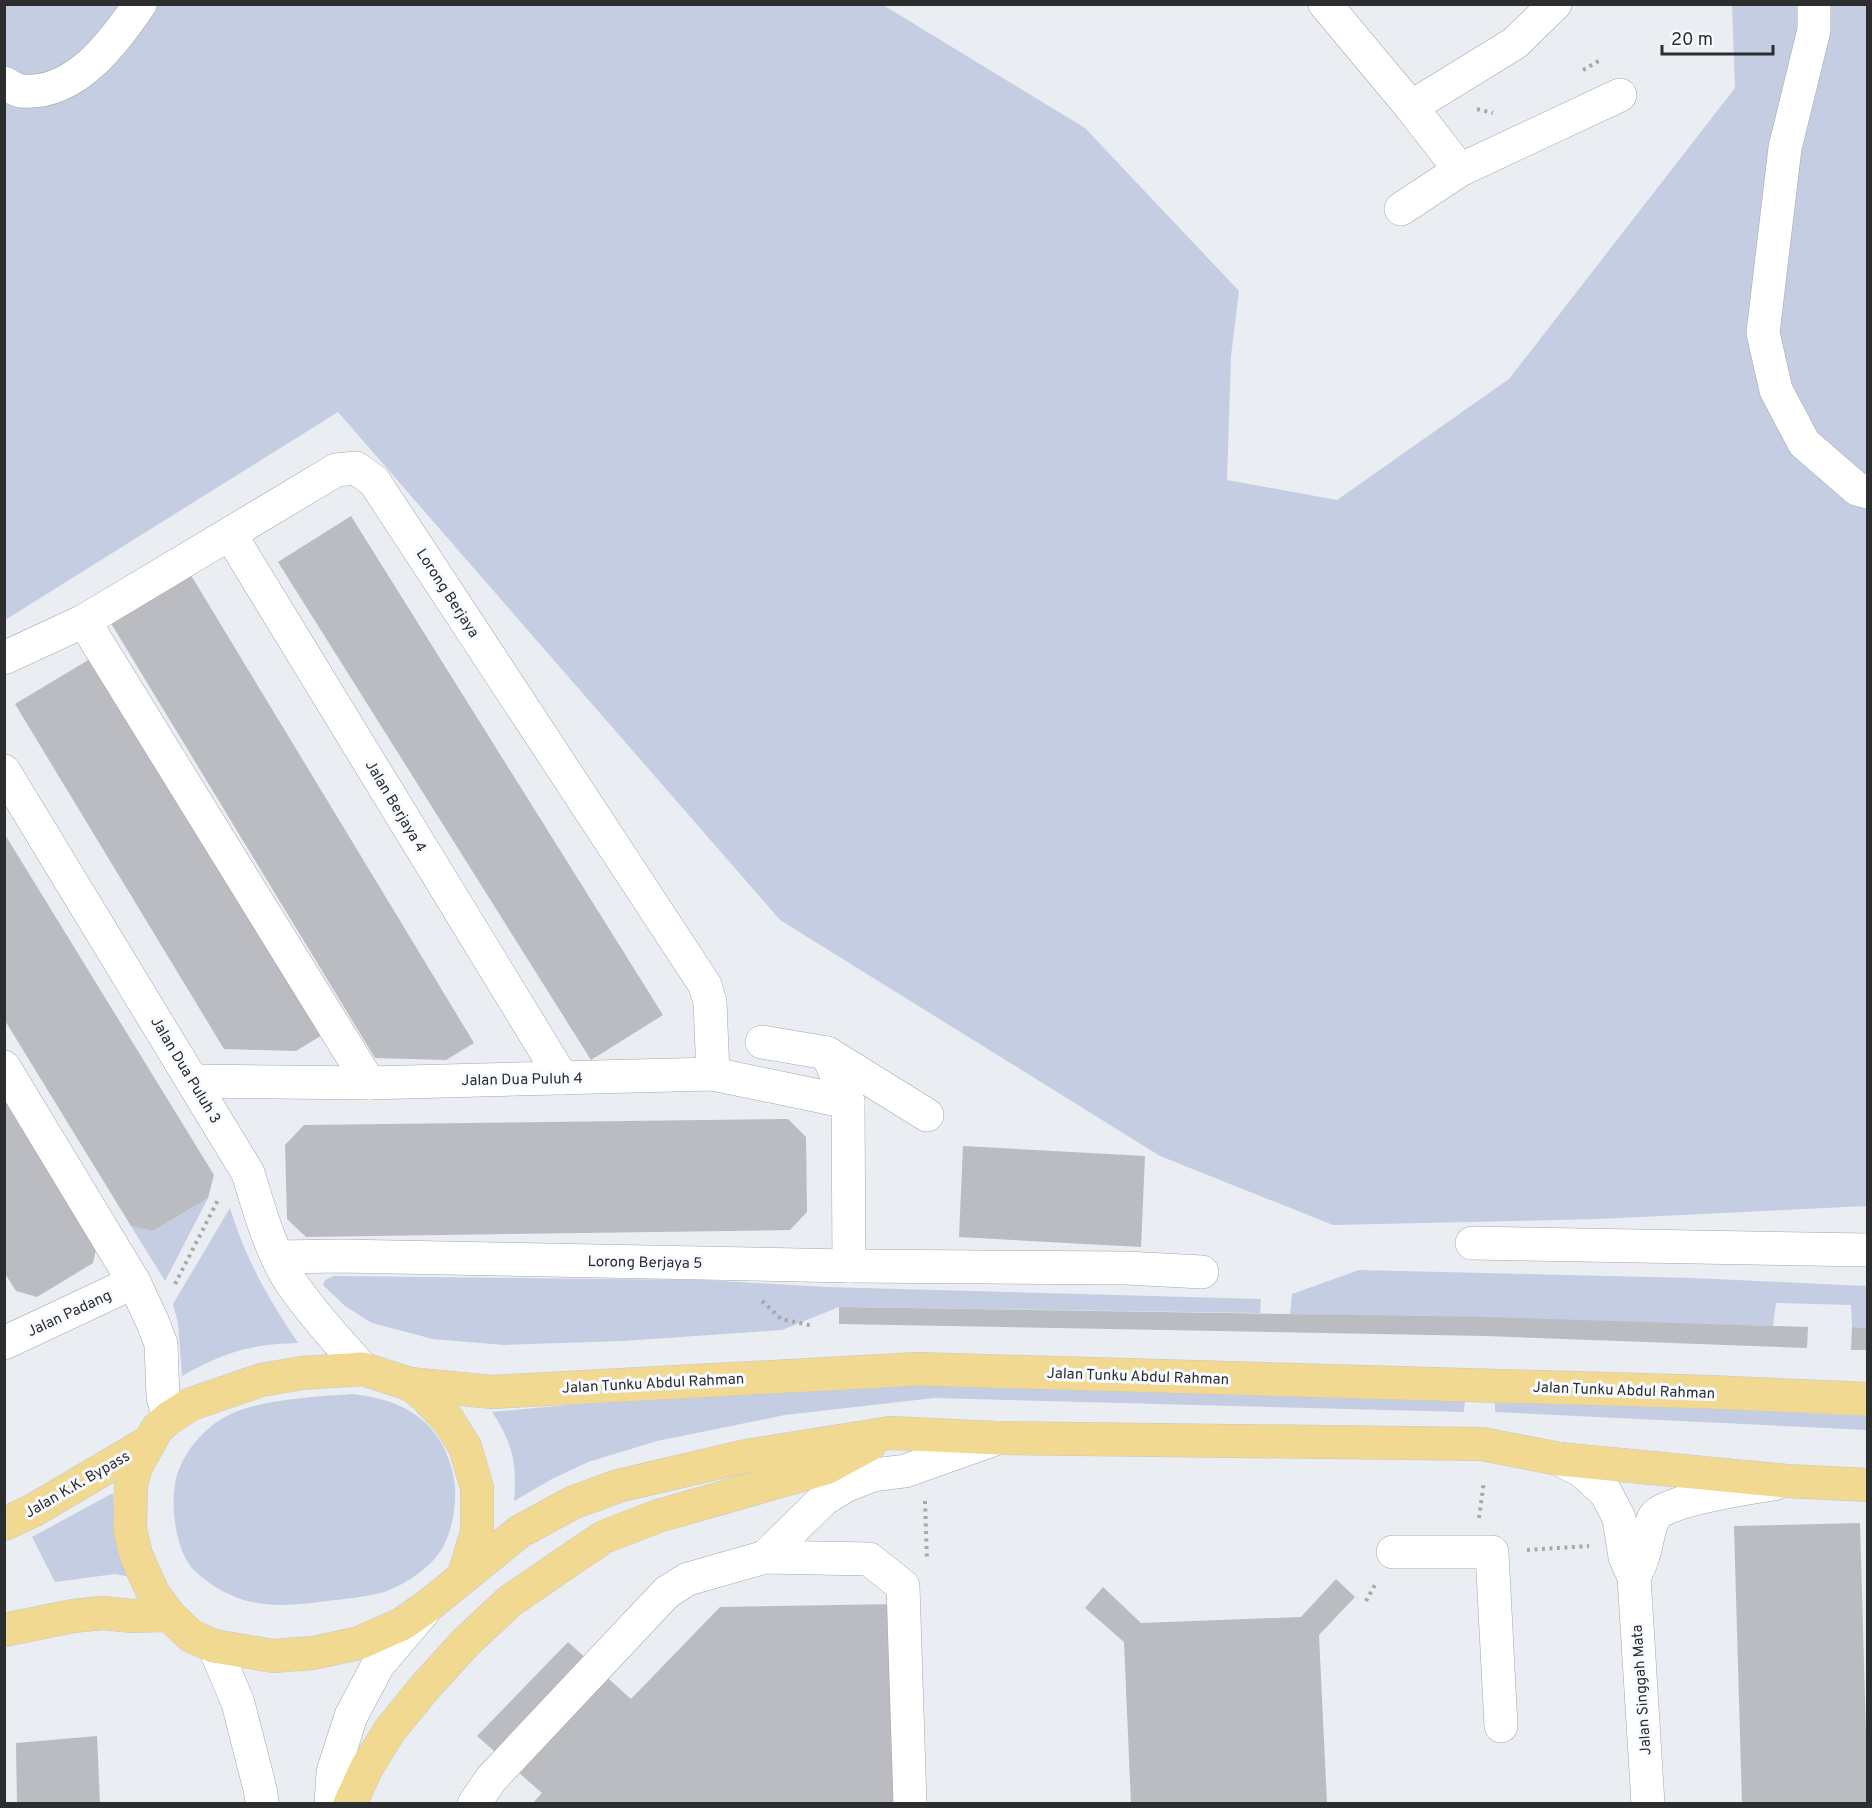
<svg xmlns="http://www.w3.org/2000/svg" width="1872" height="1808" viewBox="0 0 1872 1808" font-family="Overpass,sans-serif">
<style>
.green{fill:#c4cde1}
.building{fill:#babcc1}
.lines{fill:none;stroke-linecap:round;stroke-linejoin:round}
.minor-casing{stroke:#a4a6ab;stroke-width:34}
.major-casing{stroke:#c8c8c9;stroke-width:34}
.path{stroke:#a6a8ac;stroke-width:4;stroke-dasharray:3 4.5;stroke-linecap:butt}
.minor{stroke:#fff;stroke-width:33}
.major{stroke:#f1d991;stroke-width:33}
.labels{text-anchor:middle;stroke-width:6;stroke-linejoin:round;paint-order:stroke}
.street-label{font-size:15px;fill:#2c2d2e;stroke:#f7faff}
</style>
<rect width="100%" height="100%" fill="#eaedf2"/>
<g class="green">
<path d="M5,5H883L1085,128L1239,291L1231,356L1227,480L1337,500L1509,379L1735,88L1732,5H1867V1206L1599,1219L1333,1225L1160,1156L780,920L338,412L5,620Z"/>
<path d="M208,1198L165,1281L131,1226L153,1231Z"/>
<path d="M230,1208C246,1260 268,1298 298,1343C250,1344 223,1353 182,1376L178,1323L173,1304Z"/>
<path d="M1359,1270L1693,1278L1867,1286V1328L1852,1327L1851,1305L1776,1303L1773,1326L1290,1314L1292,1294Z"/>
<path d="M334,1276L702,1280L827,1287L1261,1299L1260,1313L839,1307L782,1330L623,1341L504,1345L433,1339L372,1323L345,1306L323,1285L325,1280Z"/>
<path d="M935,1384L1465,1398L1464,1412L934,1398L785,1415L657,1441L588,1462L552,1479L514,1501C517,1463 513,1444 492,1412L676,1395Z"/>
<path d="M352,1394C405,1399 444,1423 454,1479C458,1502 452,1538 437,1556C425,1571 402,1586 384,1592C366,1597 345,1599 326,1601C295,1605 263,1609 233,1596C219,1590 202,1579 192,1568C174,1547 169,1497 178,1472C185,1452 202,1431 220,1420C252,1399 314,1397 352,1394Z"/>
<path d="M1495,1398L1867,1416V1430L1495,1412Z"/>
<path d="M113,1493L115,1516L137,1578L115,1574L55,1582L32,1537Z"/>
</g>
<g class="building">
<path d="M351,516L663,1015L591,1060L278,562Z"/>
<path d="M186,567L474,1043L446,1060L375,1058L106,615Z"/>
<path d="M95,656L324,1034L296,1051L224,1049L15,704Z"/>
<path d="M4,833L214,1175L208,1198L153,1231L131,1226L4,1019Z"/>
<path d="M4,1087L98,1241L93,1263L37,1297L16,1291L4,1272Z"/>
<path d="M788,1119L806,1137L807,1212L790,1230L306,1237L287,1219L285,1145L304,1125Z"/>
<path d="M963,1146L1145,1156L1141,1247L959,1237Z"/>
<path d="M839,1307L1485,1317L1808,1327L1807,1348L1485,1336L839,1324Z"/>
<path d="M1852,1327L1868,1328V1350H1851Z"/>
<path d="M1860,1523L1868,1804H1742L1734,1526Z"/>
<path d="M1336,1579L1355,1597L1319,1635L1327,1804H1131L1124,1642L1085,1608L1103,1587L1141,1623L1301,1617Z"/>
<path d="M897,1604L901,1804H532L542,1793L477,1736L568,1642L631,1699L720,1607Z"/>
<path d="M97,1736L100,1804H17L16,1743Z"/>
</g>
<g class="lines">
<defs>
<g id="minor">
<path d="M1325,4L1411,107L1460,170L1620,95"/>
<path d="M1814,4V30L1785,148L1763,333L1776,390L1804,443L1857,489L1868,492"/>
<path d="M4,83C9,86 16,90 21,91C75,96 113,43 140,4"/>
<path d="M1411,107L1515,43L1555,4"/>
<path d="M1401,209L1460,170"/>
<path d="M230,534L562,1078"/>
<path d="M84,621L369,1083"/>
<path d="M4,658L84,621L336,470L356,468L374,481L705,985L710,1002L713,1074"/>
<path d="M4,771L248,1173C259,1209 271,1253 292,1284C313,1314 338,1342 363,1369"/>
<path d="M827,1053L927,1115"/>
<path d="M4,1067L134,1282L153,1323L161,1344L163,1397L169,1418"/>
<path d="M194,1081L369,1083L713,1074L848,1102"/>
<path d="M1472,1243L1868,1250"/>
<path d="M278,1257L341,1256L849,1266L848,1102L827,1053L762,1042"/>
<path d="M849,1266L1126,1268L1202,1272"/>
<path d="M4,1343L134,1282"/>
<path d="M1559,1459L1582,1471L1606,1493L1619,1518L1625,1557L1634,1577L1648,1804"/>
<path d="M1393,1552H1492L1501,1726"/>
<path d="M765,1557L824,1499L845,1486L873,1475L905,1471L998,1438"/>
<path d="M1634,1577C1637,1571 1641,1564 1643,1556C1648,1543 1647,1529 1655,1516C1663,1501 1753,1487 1774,1484"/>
<path d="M214,1646L238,1703L261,1793L262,1804"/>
<path d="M331,1804L333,1772L351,1716L378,1665L424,1611"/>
<path d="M474,1804L491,1779L667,1592L688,1579L765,1557L869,1559L903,1586L910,1804"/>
</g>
<g id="major">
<path d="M410,1384L492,1392L918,1369L1710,1392L1868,1399"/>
<path d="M4,1524L34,1510L149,1442"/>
<path d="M464,1575L477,1532V1488L465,1447L448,1420L425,1396L410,1384L363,1369L302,1373L261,1380L191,1404L169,1418L157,1429L136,1466L131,1485L130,1529L136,1555L153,1593L169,1615L191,1636L214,1646L273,1656L313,1653L359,1643L402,1624L429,1605L519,1532L572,1503L618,1486L746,1456L890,1433L998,1438L1482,1444L1559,1459L1787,1481L1868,1485"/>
<path d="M4,1630L73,1616L103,1613L132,1616L169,1615"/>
<path d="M350,1804L367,1767L390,1730L425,1687L466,1642L510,1601L558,1568L604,1537L658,1516L826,1468L870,1444"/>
</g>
</defs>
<use href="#minor" class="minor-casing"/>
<use href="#major" class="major-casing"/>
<g class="path">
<path d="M1583,70L1602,59"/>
<path d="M1477,109L1493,113"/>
<path d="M175,1284L218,1200"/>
<path d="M762,1301L781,1319L813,1326"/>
<path d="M925,1501L927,1560"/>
<path d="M1479,1518L1484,1481"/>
<path d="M1527,1550L1589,1546"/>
<path d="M1366,1601L1376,1583"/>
</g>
<use href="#minor" class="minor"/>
<use href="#major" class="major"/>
</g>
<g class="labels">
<g class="street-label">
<text transform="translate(448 593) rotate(57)" y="5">Lorong Berjaya</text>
<text transform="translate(396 806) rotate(59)" y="5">Jalan Berjaya 4</text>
<text transform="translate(186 1070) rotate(59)" y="5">Jalan Dua Puluh 3</text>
<text transform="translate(522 1079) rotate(-1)" y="5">Jalan Dua Puluh 4</text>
<text transform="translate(645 1262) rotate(1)" y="5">Lorong Berjaya 5</text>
<text transform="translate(69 1313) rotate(-25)" y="5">Jalan Padang</text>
<text transform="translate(1138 1376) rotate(2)" y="5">Jalan Tunku Abdul Rahman</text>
<text transform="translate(653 1383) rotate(-3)" y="5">Jalan Tunku Abdul Rahman</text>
<text transform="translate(1624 1390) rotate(2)" y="5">Jalan Tunku Abdul Rahman</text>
<text transform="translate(77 1484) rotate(-30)" y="5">Jalan K.K. Bypass</text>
<text transform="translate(1641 1690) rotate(-94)" y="5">Jalan Singgah Mata</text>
</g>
</g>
<rect width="1872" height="1808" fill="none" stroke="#2c2d2e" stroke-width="12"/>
<path d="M1662 45v9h111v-9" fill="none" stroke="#2c2d2e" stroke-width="3"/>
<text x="1671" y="45" font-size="18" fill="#2c2d2e" stroke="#f7faff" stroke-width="4.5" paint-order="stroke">20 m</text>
</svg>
